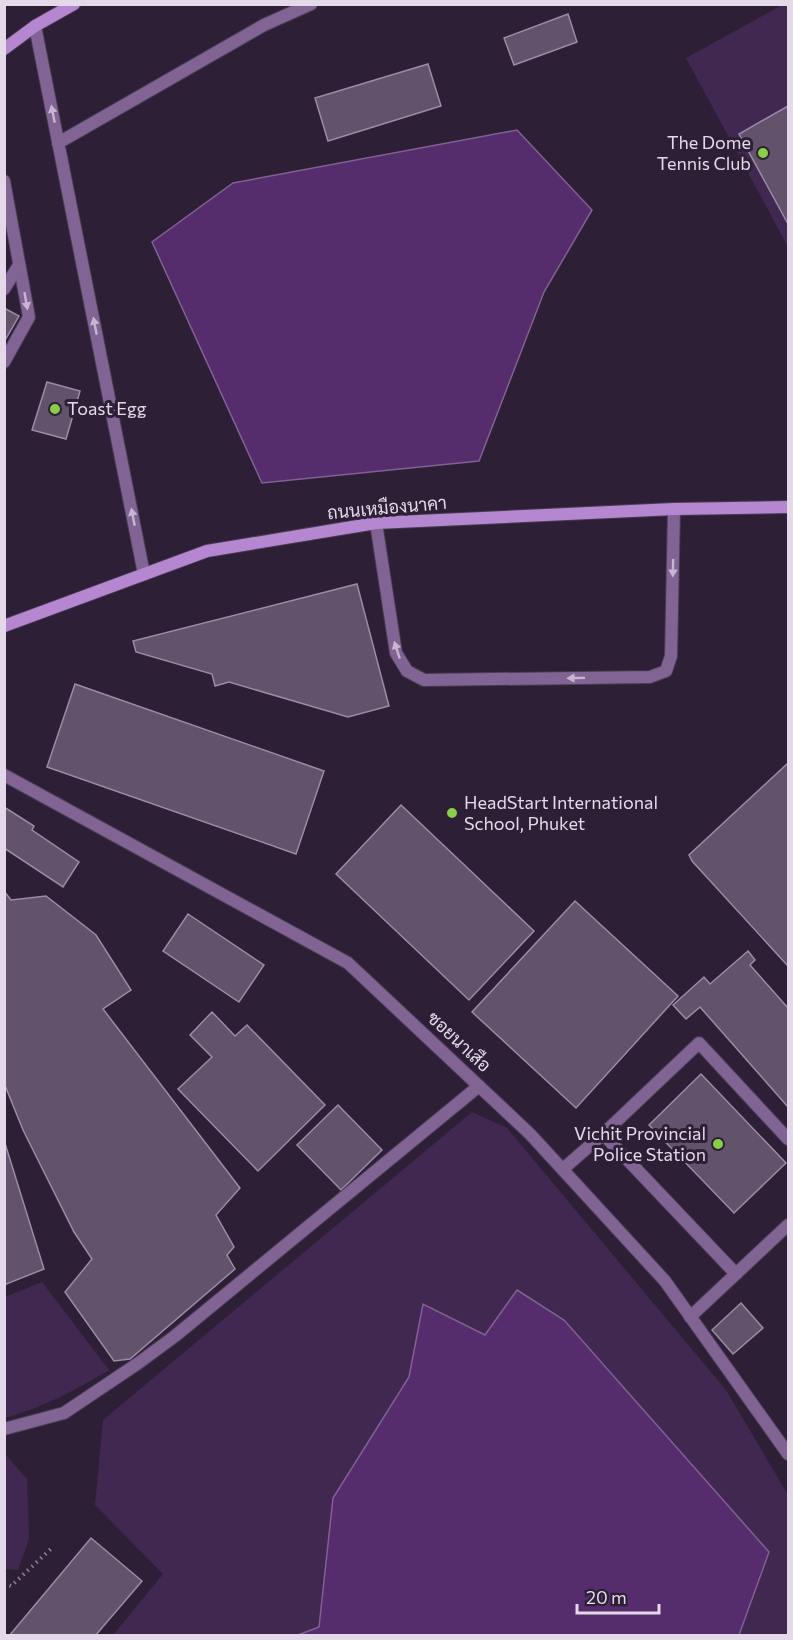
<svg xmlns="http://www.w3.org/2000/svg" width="793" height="1640" viewBox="0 0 793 1640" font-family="Commissioner,Sarabun,sans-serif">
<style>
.green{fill:#412850}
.water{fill:#562d6c;stroke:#806192;stroke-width:1.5}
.building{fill:#62526c;stroke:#9c8ba7;stroke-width:1.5}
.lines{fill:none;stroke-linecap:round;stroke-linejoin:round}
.lane-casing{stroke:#4a3d53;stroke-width:14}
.street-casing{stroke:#4a3d53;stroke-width:14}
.secondary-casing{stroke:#4a3d53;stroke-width:14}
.path{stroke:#8d8194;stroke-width:4;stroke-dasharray:1.5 4.5;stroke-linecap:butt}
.lane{stroke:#816493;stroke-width:12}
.street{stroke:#816493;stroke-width:12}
.secondary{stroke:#b687d1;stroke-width:12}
.oneway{fill:#c6b6cf}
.poi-dot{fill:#8ace48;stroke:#2d1f36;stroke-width:2}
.labels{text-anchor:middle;stroke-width:6;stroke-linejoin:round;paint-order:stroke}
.poi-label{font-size:18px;fill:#e3d9e9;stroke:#2d1f36;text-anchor:end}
.street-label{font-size:18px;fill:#e3d9e9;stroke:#2d1f36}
</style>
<rect width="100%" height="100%" fill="#2d1f36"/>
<g class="green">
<path d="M782,5H788V247L686,58Z"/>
<path d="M472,1112L507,1128L726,1390L788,1495V1635H739L769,1552L485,1336L423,1304L409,1377L333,1498L319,1627L298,1636L113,1635L163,1574L95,1505L103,1420Z"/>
<path d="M42,1282L109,1370C74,1391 44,1407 5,1418V1297Z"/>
<path d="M4,1453L27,1479L29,1539L18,1570L5,1569Z"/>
</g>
<g class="water">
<path d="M517,130L592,210L544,292L479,461L262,483L152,242L233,183Z"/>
<path d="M517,1290L564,1320L769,1552L739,1635H298L319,1627L333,1498L409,1377L423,1304L485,1335Z"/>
</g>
<g class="building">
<path d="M568,14L577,42L514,65L504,38Z"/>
<path d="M428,64L441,106L328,141L315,98Z"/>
<path d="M788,106V224L739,134Z"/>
<path d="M4,308L19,316L4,342Z"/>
<path d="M47,382L80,391L66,439L32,430Z"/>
<path d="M357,584L389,706L348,717L229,682L215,686L212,674L136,652L133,641Z"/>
<path d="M75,684L324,771L296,854L47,767Z"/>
<path d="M788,763V966L692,861L689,855Z"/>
<path d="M401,805L534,931L469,1000L336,874Z"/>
<path d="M4,807L34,826L32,830L79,862L63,887L4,848Z"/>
<path d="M4,891L11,900L46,896L96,935L131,990L103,1009L240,1188L216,1215L234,1247L227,1255L235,1269L130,1359L114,1361L65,1292L92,1259L74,1232L23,1130L4,1083Z"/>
<path d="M575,901L678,996L576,1108L472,1012Z"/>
<path d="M188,914L264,965L239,1002L163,951Z"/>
<path d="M748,951L755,960L750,965L788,1008V1107L700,1007L686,1019L673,1005L704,977L710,984Z"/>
<path d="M212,1012L235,1036L247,1025L325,1105L258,1171L178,1089L212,1057L190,1035Z"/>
<path d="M701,1074L786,1163L734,1213L649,1125Z"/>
<path d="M338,1105L382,1150L341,1190L297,1145Z"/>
<path d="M4,1140L44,1269L4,1285Z"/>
<path d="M741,1303L763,1328L733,1354L712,1330Z"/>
<path d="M91,1538L142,1581L95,1636H9Z"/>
</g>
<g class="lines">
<defs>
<g id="lane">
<path d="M4,181L29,317L4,362"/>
<path d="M4,289L19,265"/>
<path d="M376,523L396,653L407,671L424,680L650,677L666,671L671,656L674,509"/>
<path d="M603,1134L736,1274"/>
<path d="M563,1169L603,1134L699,1043L788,1139"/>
<path d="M690,1317L788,1225"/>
</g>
<g id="street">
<path d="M35,26L144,574"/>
<path d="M58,143L264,25L311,4"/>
<path d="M4,775L348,963L530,1134L665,1281L788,1454"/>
<path d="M4,1429L64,1413L137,1364L175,1336L479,1086"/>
</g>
<g id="secondary">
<path d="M4,49L35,26L74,4"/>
<path d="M4,626L207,551L376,523L674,509L788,507"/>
</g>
</defs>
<use href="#lane" class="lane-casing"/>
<use href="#street" class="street-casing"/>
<use href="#secondary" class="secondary-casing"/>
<path class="path" d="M4,1583L11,1586L53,1547"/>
<use href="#lane" class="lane"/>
<use href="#street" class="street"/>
<use href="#secondary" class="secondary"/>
</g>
<defs><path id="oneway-solid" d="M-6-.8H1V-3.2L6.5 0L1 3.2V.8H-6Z" transform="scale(1.5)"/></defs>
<g class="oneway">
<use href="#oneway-solid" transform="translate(53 114) rotate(-101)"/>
<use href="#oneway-solid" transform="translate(26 301) rotate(80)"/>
<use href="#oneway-solid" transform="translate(95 326) rotate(-101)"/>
<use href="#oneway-solid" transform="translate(133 517) rotate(-101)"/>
<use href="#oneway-solid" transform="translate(673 568) rotate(91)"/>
<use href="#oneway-solid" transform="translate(397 650) rotate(-108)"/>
<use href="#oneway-solid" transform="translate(576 678) rotate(179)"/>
</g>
<g class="poi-dot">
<circle cx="763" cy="153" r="6"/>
<circle cx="55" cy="409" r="6"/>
<circle cx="452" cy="813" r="6"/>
<circle cx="718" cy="1144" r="6"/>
</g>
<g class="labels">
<g class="poi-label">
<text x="751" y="149">The Dome<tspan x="751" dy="21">Tennis Club</tspan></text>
<text x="67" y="415" text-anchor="start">Toast Egg</text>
<text x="464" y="809" text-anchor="start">HeadStart International<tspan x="464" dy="21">School, Phuket</tspan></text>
<text x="706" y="1140">Vichit Provincial<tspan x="706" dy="21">Police Station</tspan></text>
</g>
<g class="street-label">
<text transform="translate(387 508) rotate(-5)" y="6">ถนนเหมืองนาคา</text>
<text transform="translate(459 1042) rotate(43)" y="6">ซอยนาเสือ</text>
</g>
</g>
<rect width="793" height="1640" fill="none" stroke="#e3d9e9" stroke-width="12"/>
<path d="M577 1604v9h82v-9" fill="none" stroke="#e3d9e9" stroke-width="3"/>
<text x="586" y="1604" font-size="18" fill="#e3d9e9" stroke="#2d1f36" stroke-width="4.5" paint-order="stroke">20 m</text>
</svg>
